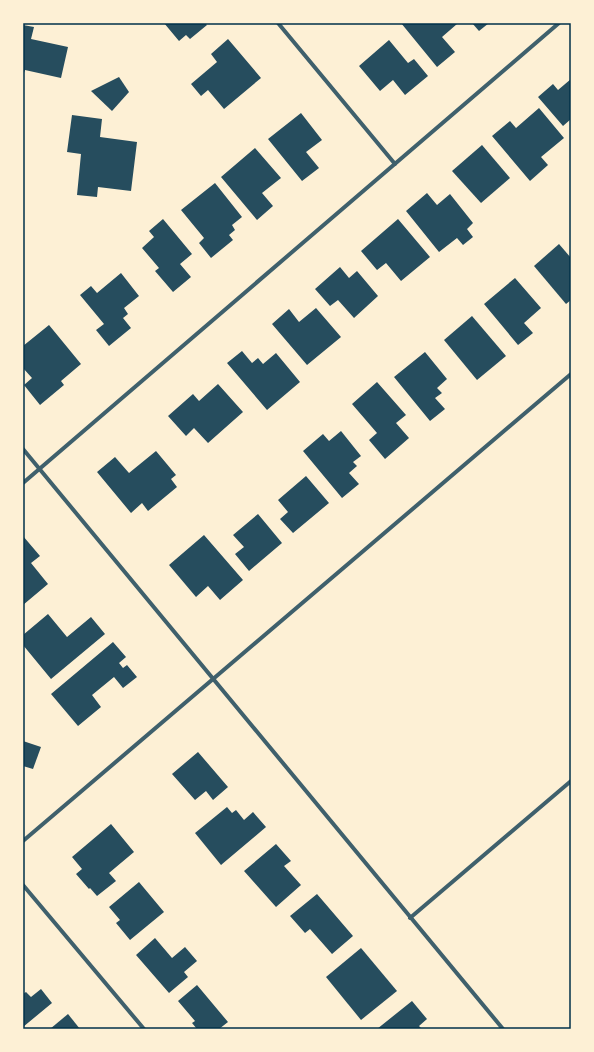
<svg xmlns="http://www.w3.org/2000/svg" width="594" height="1052" viewBox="0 0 594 1052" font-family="Jost,sans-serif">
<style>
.building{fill:#264d5e}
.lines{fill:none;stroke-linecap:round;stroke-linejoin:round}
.minor{stroke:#3f606c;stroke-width:4}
.neatline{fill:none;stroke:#003049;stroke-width:1.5}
</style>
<rect width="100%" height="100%" fill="#fdf0d5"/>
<g class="building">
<path d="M164,23H205L207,25L190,39L186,35L179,41Z"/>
<path d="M401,23H456L457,24L442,37L455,52L437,67Z"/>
<path d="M472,23H489L479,31Z"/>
<path d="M23,25L34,27L31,39L68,47L61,78L25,70L23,76Z"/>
<path d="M228,39L261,78L224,109L208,90L201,96L191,84L217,62L211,54Z"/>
<path d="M389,40L408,63L414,59L428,76L405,95L393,80L380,91L359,66Z"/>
<path d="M119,77L129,92L112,111L91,91Z"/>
<path d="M571,79V119L563,126L538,97L553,84L558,90Z"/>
<path d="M539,108L564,138L541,157L548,165L530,181L492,136L510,121L516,128Z"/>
<path d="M301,113L322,140L306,152L319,168L302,181L268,139Z"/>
<path d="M72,115L102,119L100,137L137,142L131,191L98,187L97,197L77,195L81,154L67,152Z"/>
<path d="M482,145L510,178L481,203L452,171Z"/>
<path d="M255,148L281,178L262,193L273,206L257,220L221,177Z"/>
<path d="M215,183L242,217L232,225L235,230L229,235L233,240L211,258L199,243L204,238L181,210Z"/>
<path d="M427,193L437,205L450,194L473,223L467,229L473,237L463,245L457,238L439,252L406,211Z"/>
<path d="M163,219L192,254L180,264L191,277L173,292L155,271L159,268L142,248L154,237L149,231Z"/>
<path d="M398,219L430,257L401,281L386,263L377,270L361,251Z"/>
<path d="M559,244L571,258V300L566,304L534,266Z"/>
<path d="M340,267L349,278L357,271L378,296L354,318L338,300L330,306L315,289Z"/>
<path d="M121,273L139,296L124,308L128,314L123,318L131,328L109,346L96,330L104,324L80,295L91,286L97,293Z"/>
<path d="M515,278L541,308L524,323L533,333L518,345L484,304Z"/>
<path d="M316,308L341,337L307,365L272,324L289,309L299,322Z"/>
<path d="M472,316L506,356L477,380L444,340Z"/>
<path d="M49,325L81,364L61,381L64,385L40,405L24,385L32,378L23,368V346Z"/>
<path d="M242,351L252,363L258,358L263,364L276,353L300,382L267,410L227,363Z"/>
<path d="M425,352L447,379L437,388L442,393L435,398L445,409L430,421L394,377Z"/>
<path d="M377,382L406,415L396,423L409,438L385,459L369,440L377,433L352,404Z"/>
<path d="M218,384L243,412L208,443L194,428L186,436L168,416L193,394L199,401Z"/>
<path d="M341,431L361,456L353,462L357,466L349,473L359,484L342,498L303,451L323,434L329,441Z"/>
<path d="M156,451L176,475L171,479L177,487L148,511L142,503L131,513L97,472L115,457L129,473Z"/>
<path d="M306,476L329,503L293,533L280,519L288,512L278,500Z"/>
<path d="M258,514L282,543L249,571L235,554L244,547L233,535Z"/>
<path d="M204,535L243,580L220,600L208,586L196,597L169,565Z"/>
<path d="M23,536L40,556L31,563L48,584L23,605Z"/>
<path d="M48,614L67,637L91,617L105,634L51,679L23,645V635Z"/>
<path d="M113,642L126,657L119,663L123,668L127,665L137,677L123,688L114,677L92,695L101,707L78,726L51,694Z"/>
<path d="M23,741L41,747L33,769L23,766Z"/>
<path d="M198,752L228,787L213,800L206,791L195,800L172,774Z"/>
<path d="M227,807L232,813L236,810L244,820L253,812L266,827L221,865L195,833Z"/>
<path d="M111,824L134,852L109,873L116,881L97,896L90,888L89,889L76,874L82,869L72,857Z"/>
<path d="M276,844L291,861L284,866L301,885L276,907L244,871Z"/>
<path d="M139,882L164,912L130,940L116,923L120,920L109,907Z"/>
<path d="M317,894L353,936L332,954L310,929L305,933L290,916Z"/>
<path d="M155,938L172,958L185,947L197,961L184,972L188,977L169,993L136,955Z"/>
<path d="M361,948L397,991L361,1020L326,977Z"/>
<path d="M197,985L228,1022L219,1029H197L192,1023L195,1021L178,1001Z"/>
<path d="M41,989L52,1003L23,1027V994L26,992L31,997Z"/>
<path d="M412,1001L427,1019L419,1026L422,1029H377Z"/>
<path d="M68,1014L80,1029H50Z"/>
</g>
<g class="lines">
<g class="minor">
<path d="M278,23L395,164"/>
<path d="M23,449L503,1029"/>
<path d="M23,483L559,23"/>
<path d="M23,841L571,374"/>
<path d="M23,885L144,1029"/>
<path d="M410,918L571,781"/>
</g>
</g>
<rect width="594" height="1052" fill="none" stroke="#fdf0d5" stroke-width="48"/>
<rect x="24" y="24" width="546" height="1004" class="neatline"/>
</svg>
